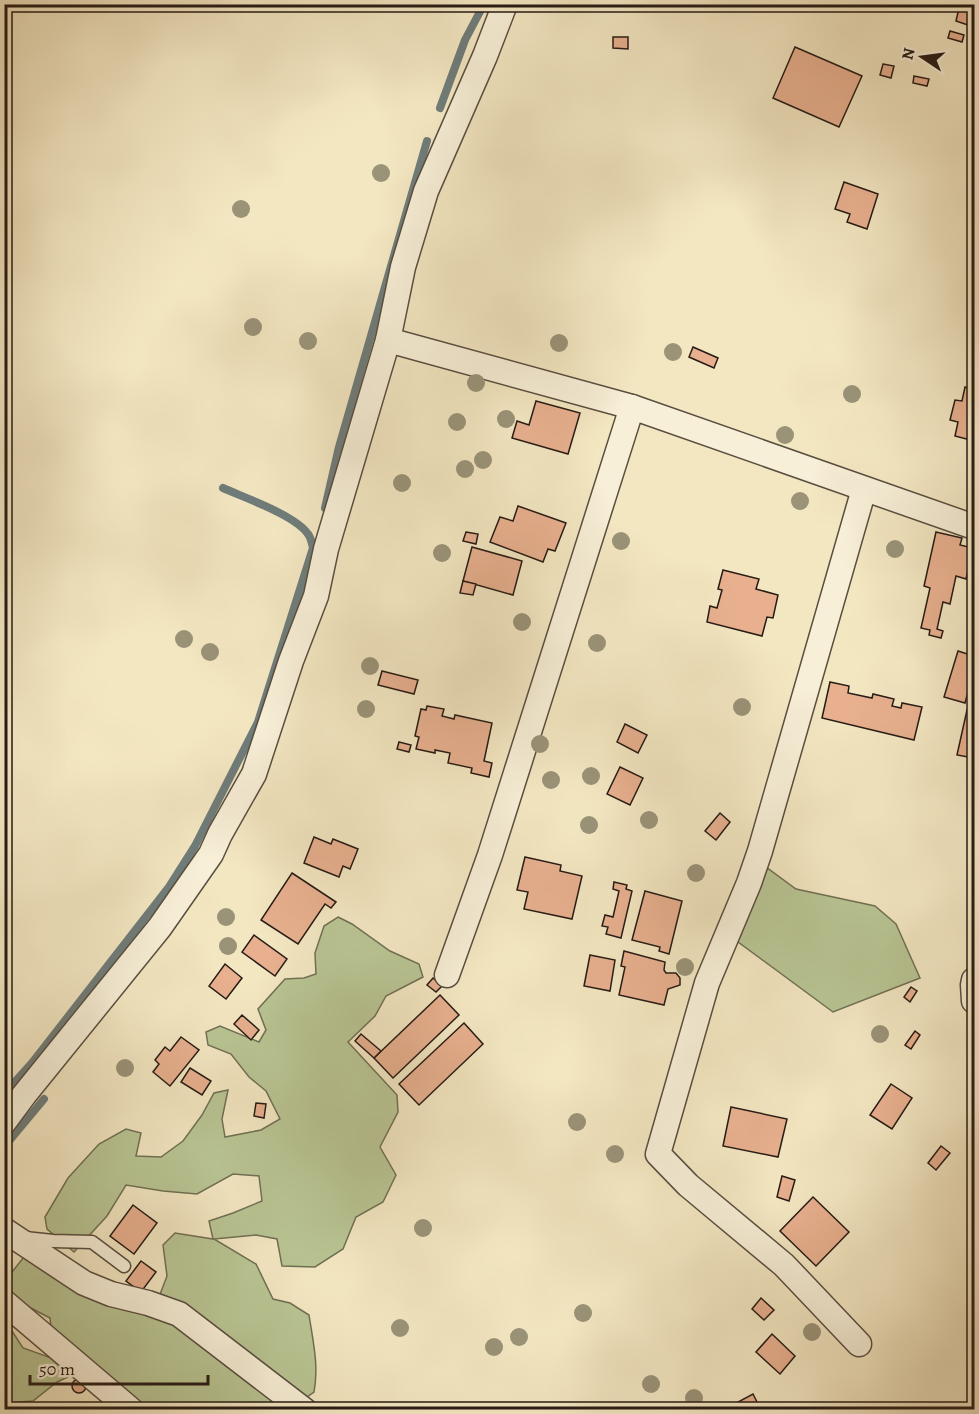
<svg xmlns="http://www.w3.org/2000/svg" width="979" height="1414" viewBox="0 0 979 1414" font-family="Alegreya,serif">
<style>
.green{fill:#b9c594;stroke:#707054;stroke-width:1.5;fill-rule:evenodd}
.lines{fill:none;stroke-linecap:round;stroke-linejoin:round}
.stream{stroke:#6f7c7a;stroke-width:8}
.building{fill:#e8b08f;stroke:#261b15;stroke-width:1.5}
.service-casing{stroke:#594e40;stroke-width:15}
.minor-casing{stroke:#594e40;stroke-width:27}
.service{stroke:#f7efd7;stroke-width:12}
.minor{stroke:#f7efd7;stroke-width:24}
.tree{fill:#9a9378}
</style>
<rect width="100%" height="100%" fill="#f3e7c2"/>
<filter id="stains"><feTurbulence type="fractalNoise" baseFrequency=".00333" numOctaves="4"/><feColorMatrix values="0 0 0 0 .2 0 0 0 0 .09 0 0 0 0 .02 0 0 0 .5 -.17"/></filter>
<radialGradient id="worn" r=".72"><stop offset=".6" stop-color="#630" stop-opacity="0"/><stop offset="1" stop-color="#630" stop-opacity=".3"/></radialGradient>
<g class="green">
<path d="M762,864L796,889L875,906L896,924L920,978L833,1012L734,939Z"/>
<path d="M338,917L352,924L390,951L419,964L423,977L386,996L375,1016L348,1042L397,1095L398,1112L380,1147L396,1175L383,1202L356,1217L343,1249L315,1267L282,1266L277,1239L256,1235L214,1239L256,1264L273,1299L290,1303L309,1315C313,1341 319,1366 314,1392L290,1409H145L113,1381L92,1366L57,1382L33,1401L5,1403V1281L27,1253L87,1270L84,1291L159,1297L167,1276L163,1245L175,1233L213,1239L209,1221L233,1213L262,1201L259,1176L233,1174L197,1194L163,1191L126,1185L107,1216L74,1252L47,1229L45,1217L68,1178L99,1144L126,1129L141,1133L136,1156L161,1157L183,1141L202,1115L214,1093L228,1090L222,1119L225,1137L261,1130L280,1119L266,1091L249,1077L231,1054L208,1045L206,1032L220,1026L259,1042L266,1030L258,1009L285,979L304,978L316,974L315,953L324,926ZM25,1305L50,1318L54,1359L23,1348L10,1328Z"/>
</g>
<g class="lines">
<g class="stream">
<path d="M440,108L465,40L484,4"/>
<path d="M325,508L339,447L427,141"/>
<path d="M4,1094L32,1063L169,887L195,846L258,722L313,548C312,543 311,538 308,534C295,515 245,498 223,488"/>
<path d="M4,1147L44,1099"/>
</g>
</g>
<g class="building">
<path d="M969,4H974V45L969,43L974,27L956,21L959,8L967,11Z"/>
<path d="M950,31L964,35L962,42L948,38Z"/>
<path d="M613,37H628V49L613,48Z"/>
<path d="M795,47L862,76L839,127L773,98Z"/>
<path d="M883,64L894,66L891,78L880,75Z"/>
<path d="M914,76L929,79L927,86L913,83Z"/>
<path d="M844,182L878,194L867,229L847,222L850,214L835,209Z"/>
<path d="M693,347L718,358L714,368L689,357Z"/>
<path d="M965,387L974,390V441L955,436L958,422L950,420L955,400L962,401Z"/>
<path d="M536,401L580,413L568,454L512,438L517,421L529,425Z"/>
<path d="M518,506L566,523L555,551L548,549L543,562L490,542L500,517L513,521Z"/>
<path d="M466,532L478,534L476,544L463,541Z"/>
<path d="M936,532L962,538L960,545L973,548L966,579L956,576L950,604L943,602L937,629L943,631L941,638L929,635L930,630L921,628L930,588L924,586Z"/>
<path d="M472,547L522,561L513,595L463,581Z"/>
<path d="M723,570L759,579L756,589L778,595L773,618L767,617L762,636L707,622L710,606L717,608L722,590L718,589Z"/>
<path d="M463,581L476,584L473,595L460,593Z"/>
<path d="M958,651L974,656V685L972,693L968,692L965,703L944,697Z"/>
<path d="M382,671L418,680L414,694L378,685Z"/>
<path d="M830,682L849,686L848,693L872,698L873,694L894,699L892,706L901,708L902,703L922,707L914,740L822,718Z"/>
<path d="M427,706L444,709L442,716L454,719L455,715L492,723L484,761L492,763L489,777L471,773L472,768L448,763L450,753L435,750V753L416,749L419,737L415,736L421,709L426,710Z"/>
<path d="M967,710L974,712V758L957,755Z"/>
<path d="M625,724L647,735L638,753L617,742Z"/>
<path d="M399,742L411,745L409,752L397,749Z"/>
<path d="M620,767L643,778L630,805L607,794Z"/>
<path d="M720,813L730,822L716,840L705,831Z"/>
<path d="M314,837L331,844L333,839L358,849L350,869L343,866L339,877L304,863Z"/>
<path d="M525,857L561,865L560,871L582,876L572,919L524,909L528,892L517,890Z"/>
<path d="M292,873L336,902L331,908L325,904L298,944L261,920Z"/>
<path d="M614,882L627,885L626,889L632,891L621,938L606,934L608,927L602,926L605,915L613,917L619,891L613,889Z"/>
<path d="M645,891L682,901L669,954L659,951L660,947L632,940Z"/>
<path d="M254,935L287,959L275,976L242,952Z"/>
<path d="M624,951L665,962L664,970L666,973H676L680,978V985L668,989L664,1005L619,995L625,967L621,966Z"/>
<path d="M590,955L615,960L610,991L584,986Z"/>
<path d="M225,964L242,978L226,999L209,986Z"/>
<path d="M433,978L442,986L436,992L427,985Z"/>
<path d="M911,987L917,991L910,1002L904,997Z"/>
<path d="M440,995L459,1015L393,1078L374,1058Z"/>
<path d="M242,1015L259,1030L251,1040L234,1024Z"/>
<path d="M464,1023L483,1044L419,1105L399,1084Z"/>
<path d="M915,1031L920,1035L911,1049L905,1045Z"/>
<path d="M361,1034L381,1051L374,1058L355,1041Z"/>
<path d="M181,1037L199,1050L170,1086L153,1072L159,1064L155,1060L165,1047L170,1051Z"/>
<path d="M190,1068L211,1081L202,1095L181,1082Z"/>
<path d="M891,1084L912,1098L892,1129L870,1115Z"/>
<path d="M256,1103L266,1104L264,1118L254,1116Z"/>
<path d="M731,1107L787,1119L778,1157L723,1146Z"/>
<path d="M941,1146L950,1153L936,1170L928,1163Z"/>
<path d="M782,1176L795,1180L789,1201L777,1197Z"/>
<path d="M813,1197L849,1232L816,1266L780,1231Z"/>
<path d="M133,1205L157,1223L134,1254L110,1236Z"/>
<path d="M141,1261L156,1272L141,1292L126,1281Z"/>
<path d="M761,1298L774,1310L764,1320L752,1309Z"/>
<path d="M772,1334L795,1356L780,1374L756,1352Z"/>
<circle cx="79" cy="1386" r="7"/>
<path d="M753,1394L761,1410H742L738,1402Z"/>
</g>
<g class="lines">
<defs>
<path id="service" d="M25,1238L53,1241L92,1242L124,1266"/>
<g id="minor">
<path d="M388,340L632,407L974,527"/>
<path d="M447,975L490,855L632,407"/>
<path d="M974,980L973,985L974,1001"/>
<path d="M4,1122L24,1095L160,927L211,854L220,834L254,774L291,661L316,596L326,549L388,340L403,267L426,191L485,56L505,4"/>
<path d="M4,1230L84,1283L111,1294L148,1303L179,1314L304,1410"/>
<path d="M4,1302L131,1410"/>
<path d="M859,1344L784,1265L688,1185L658,1154L707,983L749,883L760,851L864,489"/>
</g>
</defs>
<use href="#service" class="service-casing"/>
<use href="#minor" class="minor-casing"/>
<use href="#service" class="service"/>
<use href="#minor" class="minor"/>
</g>
<g class="tree">
<circle cx="381" cy="173" r="9"/>
<circle cx="241" cy="209" r="9"/>
<circle cx="253" cy="327" r="9"/>
<circle cx="308" cy="341" r="9"/>
<circle cx="559" cy="343" r="9"/>
<circle cx="673" cy="352" r="9"/>
<circle cx="476" cy="383" r="9"/>
<circle cx="852" cy="394" r="9"/>
<circle cx="506" cy="419" r="9"/>
<circle cx="457" cy="422" r="9"/>
<circle cx="785" cy="435" r="9"/>
<circle cx="483" cy="460" r="9"/>
<circle cx="465" cy="469" r="9"/>
<circle cx="402" cy="483" r="9"/>
<circle cx="800" cy="501" r="9"/>
<circle cx="621" cy="541" r="9"/>
<circle cx="895" cy="549" r="9"/>
<circle cx="442" cy="553" r="9"/>
<circle cx="522" cy="622" r="9"/>
<circle cx="184" cy="639" r="9"/>
<circle cx="597" cy="643" r="9"/>
<circle cx="210" cy="652" r="9"/>
<circle cx="370" cy="666" r="9"/>
<circle cx="742" cy="707" r="9"/>
<circle cx="366" cy="709" r="9"/>
<circle cx="540" cy="744" r="9"/>
<circle cx="591" cy="776" r="9"/>
<circle cx="551" cy="780" r="9"/>
<circle cx="649" cy="820" r="9"/>
<circle cx="589" cy="825" r="9"/>
<circle cx="696" cy="873" r="9"/>
<circle cx="226" cy="917" r="9"/>
<circle cx="228" cy="946" r="9"/>
<circle cx="685" cy="967" r="9"/>
<circle cx="880" cy="1034" r="9"/>
<circle cx="125" cy="1068" r="9"/>
<circle cx="577" cy="1122" r="9"/>
<circle cx="615" cy="1154" r="9"/>
<circle cx="423" cy="1228" r="9"/>
<circle cx="583" cy="1313" r="9"/>
<circle cx="400" cy="1328" r="9"/>
<circle cx="812" cy="1332" r="9"/>
<circle cx="519" cy="1337" r="9"/>
<circle cx="494" cy="1347" r="9"/>
<circle cx="651" cy="1384" r="9"/>
<circle cx="694" cy="1398" r="9"/>
</g>
<rect width="979" height="1414" fill="none" stroke="#f3e7c2" stroke-width="24"/>
<rect x="6" y="6" width="967" height="1402" fill="none" stroke="#261b15" stroke-width="3"/>
<rect x="12" y="12" width="955" height="1390" fill="none" stroke="#261b15" stroke-width="1.5"/>
<g transform="translate(922 57) rotate(283)" stroke="#f7efd7" stroke-width="4.5" paint-order="stroke">
<path d="M0-4.5L10 22L0 15L-10 22Z" fill="#261b15"/>
<text y="-9" font-size="16" font-weight="bold" text-anchor="middle" fill="#261b15">N</text>
</g>
<path d="M30 1375v9h178v-9" fill="none" stroke="#261b15" stroke-width="3"/>
<text x="39" y="1375" font-size="18" fill="#261b15" stroke="#f7efd7" stroke-width="4.5" paint-order="stroke">50 m</text>
<rect width="100%" height="100%" filter="url(#stains)"/>
<rect width="100%" height="100%" fill="url(#worn)"/>
</svg>
